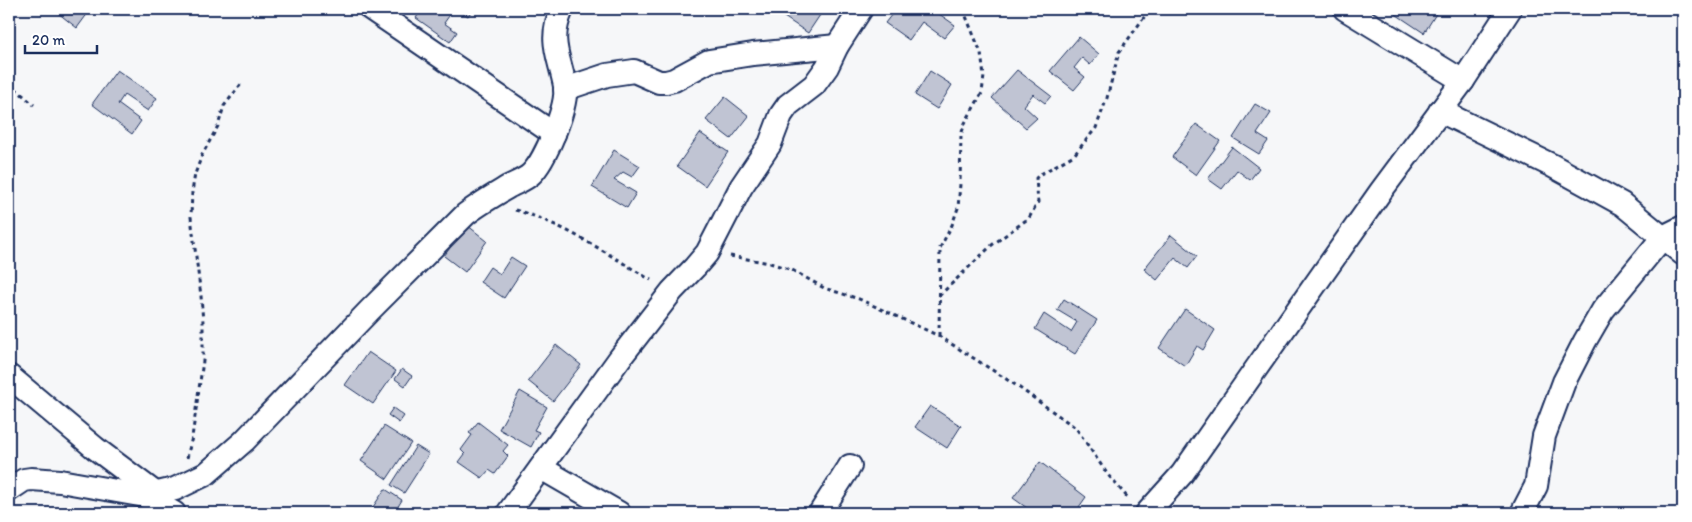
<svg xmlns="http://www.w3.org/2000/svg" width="1692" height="522" viewBox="0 0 1692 522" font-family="Itim,sans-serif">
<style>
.building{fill:#c0c4d3;stroke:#1b2f5e}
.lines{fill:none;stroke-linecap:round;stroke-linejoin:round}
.street-casing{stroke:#1b2f5e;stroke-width:26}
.path{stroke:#1b2f5e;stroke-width:3;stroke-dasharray:4 4;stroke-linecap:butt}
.street{stroke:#fff;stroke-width:22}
</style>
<rect width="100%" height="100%" fill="#f6f7f9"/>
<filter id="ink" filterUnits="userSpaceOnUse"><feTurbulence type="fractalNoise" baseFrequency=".02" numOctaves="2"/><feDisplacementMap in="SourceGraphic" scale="10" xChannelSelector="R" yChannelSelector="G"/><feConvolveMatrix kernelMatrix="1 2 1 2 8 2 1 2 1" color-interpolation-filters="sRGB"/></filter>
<g filter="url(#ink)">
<g class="building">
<path d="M53,9H91L77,28Z"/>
<path d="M422,9H454L444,23L457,32L450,42L416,18Z"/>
<path d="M457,9H473L468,16Z"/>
<path d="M785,9H824L808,33L781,15Z"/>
<path d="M896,9H932L955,25L944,38L922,22L909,40L885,23Z"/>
<path d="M1388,9H1439L1424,33Z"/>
<path d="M1079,37L1099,54L1090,65L1082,58L1074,68L1085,77L1074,90L1050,71Z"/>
<path d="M117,70L157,98L148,111L124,95L118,104L141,121L132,134L92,104Z"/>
<path d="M1017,70L1051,96L1045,103L1033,94L1024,106L1037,118L1026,128L992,98Z"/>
<path d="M930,71L952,85L937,109L915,95Z"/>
<path d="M725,97L749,116L731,139L706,120Z"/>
<path d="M1255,104L1271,113L1257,134L1268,141L1259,154L1233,138Z"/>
<path d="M1196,124L1220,141L1196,175L1172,157Z"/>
<path d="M700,133L728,152L705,186L677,166Z"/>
<path d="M1232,147L1259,168L1250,180L1237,170L1222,189L1208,179Z"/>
<path d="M614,150L640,166L632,177L623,172L614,180L636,193L627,208L592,187Z"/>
<path d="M467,225L487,241L465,272L444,256Z"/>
<path d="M1171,235L1197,256L1188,268L1175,258L1157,280L1144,269Z"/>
<path d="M511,257L525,266L504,298L480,282L490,267L500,274Z"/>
<path d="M1064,299L1097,320L1075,354L1035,329L1044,314L1071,332L1077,322L1057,310Z"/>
<path d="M1185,309L1215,330L1203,350L1197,346L1185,366L1159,348Z"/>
<path d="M556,345L581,365L553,401L528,381Z"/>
<path d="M368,352L396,371L373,404L345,385Z"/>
<path d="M402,369L412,376L405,386L395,379Z"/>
<path d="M520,391L547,407L534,430L539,432L531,447L499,429Z"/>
<path d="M930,406L961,426L947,448L915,427Z"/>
<path d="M393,408L404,416L399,423L388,415Z"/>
<path d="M478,422L508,445L503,451L508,456L495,474L489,470L482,478L459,462L465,454L461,450L472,435L469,433Z"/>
<path d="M384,426L411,443L387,479L361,461Z"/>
<path d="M416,446L429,454L404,493L391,485Z"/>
<path d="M1040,462L1086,497L1079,507L1085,511L1083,513H1044L1042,512L1041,513H1034L1013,498Z"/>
<path d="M385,489L402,500L394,513H369Z"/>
</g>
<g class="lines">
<defs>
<g id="street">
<path d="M371,9L554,134"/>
<path d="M1345,9L1463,81"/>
<path d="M565,89L607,75L634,71L659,82H666L674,80L709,61L753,54L837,46"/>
<path d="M1440,111L1551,165L1622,204L1683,254"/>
<path d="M9,376L95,448L155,493"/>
<path d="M541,468L619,513"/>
<path d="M9,490L24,480L31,479L60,481L145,496L175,489L206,474L244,441L370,310L466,214C479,204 493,196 508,187C515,183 525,180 531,174C545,161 568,106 565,86C559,55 548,41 562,9"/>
<path d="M145,496L174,513"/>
<path d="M508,513L620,358L672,291L695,267L707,253L741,187L770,144L781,115L788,105L814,85L827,67L837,46L861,9"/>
<path d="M820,513L850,466"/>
<path d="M1147,513L1182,474L1381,191L1463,81L1510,9"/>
<path d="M1522,513L1536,486L1544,436L1564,382L1585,341L1603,310L1663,237L1683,227"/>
</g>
</defs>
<use href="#street" class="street-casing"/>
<g class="path">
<path d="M9,83L34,105"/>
<path d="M515,210C565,224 607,254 651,280"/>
<path d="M730,256L770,263L792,270L824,288L859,299L939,336L1014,384L1076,428L1108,475L1129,499"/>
<path d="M939,296L992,245L1029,218L1038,202L1036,178L1039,175L1074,155L1096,128L1107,98L1119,52L1150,9"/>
<path d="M939,336L940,248L952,225L958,208L960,184L961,135L965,123L982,93L984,76L981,53L963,9"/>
<path d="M187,458L192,437L203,361V322L201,296L191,217L192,192L195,174L202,155L218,126L224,106L242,83"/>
</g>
<use href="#street" class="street"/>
</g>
</g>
<rect width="1692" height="522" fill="none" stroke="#fff" stroke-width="30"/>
<rect x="15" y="15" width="1662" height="492" fill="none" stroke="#1b2f5e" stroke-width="2" filter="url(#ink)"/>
<path d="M25 45v8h72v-8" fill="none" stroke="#1b2f5e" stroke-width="2.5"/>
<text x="32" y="45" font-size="15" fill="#1b2f5e" stroke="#ffffff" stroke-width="4" paint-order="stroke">20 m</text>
</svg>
